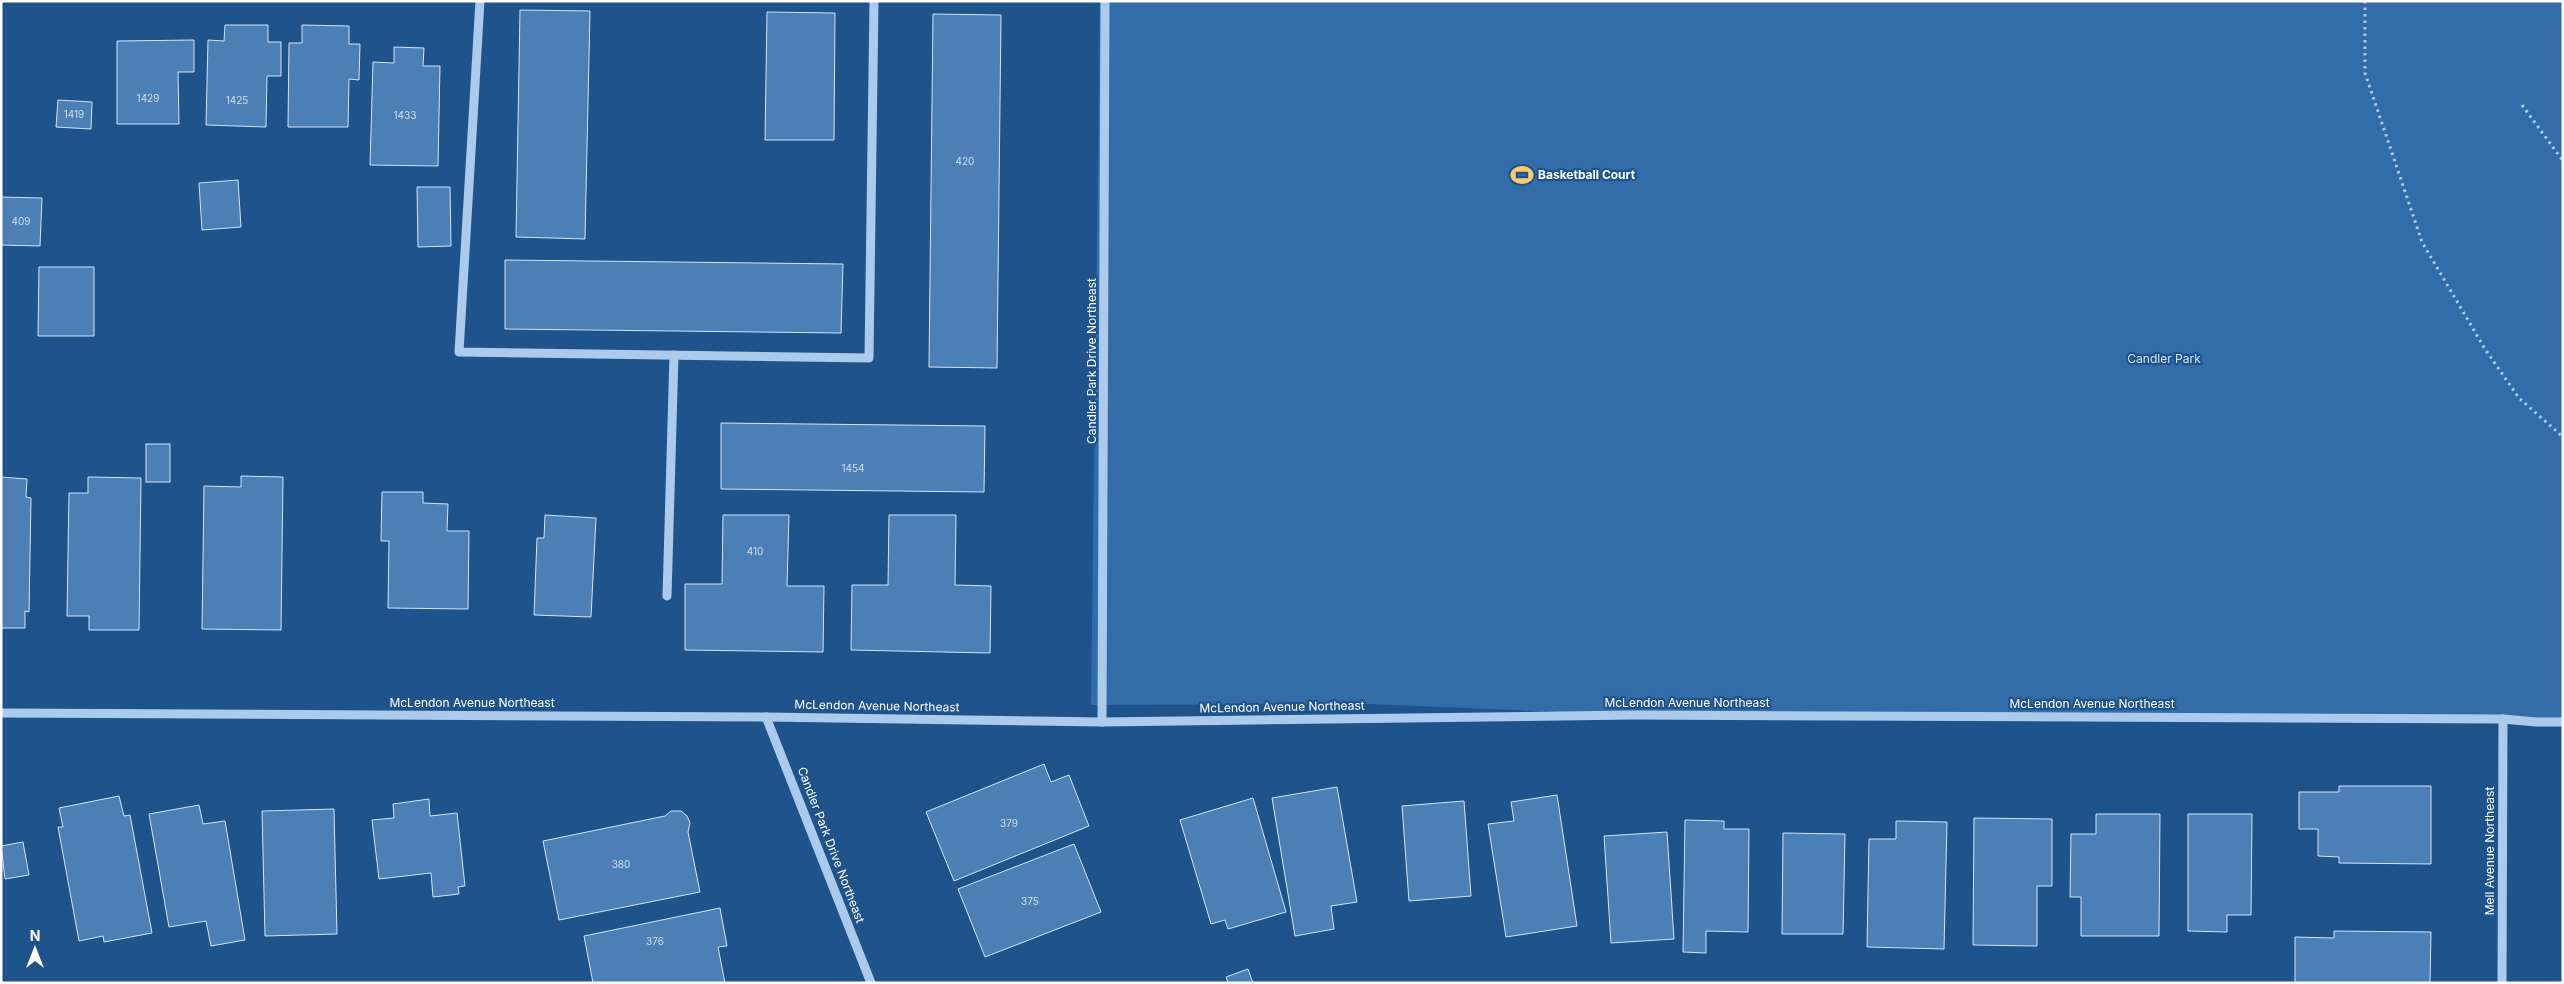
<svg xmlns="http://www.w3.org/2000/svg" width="2564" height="984" viewBox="0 0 2564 984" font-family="Inter,sans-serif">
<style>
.green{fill:#336da9}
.building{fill:#4c7fb5;stroke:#d1e5f9}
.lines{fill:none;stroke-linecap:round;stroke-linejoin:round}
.path{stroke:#accbec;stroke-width:3;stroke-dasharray:2.5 4;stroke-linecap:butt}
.minor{stroke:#accbec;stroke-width:9}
.labels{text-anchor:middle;stroke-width:4.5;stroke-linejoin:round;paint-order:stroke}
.number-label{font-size:10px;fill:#d2dfec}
.poi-label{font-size:12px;font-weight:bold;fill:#fff;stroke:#1f538b;text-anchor:start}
.park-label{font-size:12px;fill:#d1e5f9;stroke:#1f538b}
.street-label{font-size:12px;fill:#fff;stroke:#1f538b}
</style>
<rect width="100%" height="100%" fill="#1f538b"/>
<path class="green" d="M1100,1H2563V718L1634,715L1368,704L1091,705Z"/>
<g class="building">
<path d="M520,10L590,11L585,239L516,237Z"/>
<path d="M767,12L835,13L834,140H765Z"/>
<path d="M933,14L1001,15L997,368L929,367Z"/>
<path d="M225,25H268V42H281V76H267L266,127L206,125L208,40L224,41Z"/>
<path d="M302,25L349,26V44H360L359,80L349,79L348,127H288L289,43H302Z"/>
<path d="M194,40V72H178L179,124H117V41Z"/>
<path d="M394,47L424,48L423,66H440L438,166L370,165L373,62L394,63Z"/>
<path d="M58,100L92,102L91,129L56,127Z"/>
<path d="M238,180L241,227L202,230L199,183Z"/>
<path d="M417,187H450L451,246L418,247Z"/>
<path d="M1,197L42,198L40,246L1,245Z"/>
<path d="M505,260L843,264L841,333L505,329Z"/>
<path d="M39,267H94V336H38Z"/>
<path d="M721,423L985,426L984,492L721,489Z"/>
<rect x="146" y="444" width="24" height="38"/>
<path d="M241,476L283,477L281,630L202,629L204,486L241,487Z"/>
<path d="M1,477L27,479L26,497L31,498L29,612L25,611V628H1Z"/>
<path d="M88,477L141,478L139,630H89V616H67L69,493H88Z"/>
<path d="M382,492H423V503L448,504L447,531H469L468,609L388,608L389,541H381Z"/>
<path d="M545,515L596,518L591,617L534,615L537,538H544Z"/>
<path d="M723,515H789L787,586H824L823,652L685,650V584H722Z"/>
<path d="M889,515H956L955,585L991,586L990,653L851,650L852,585H888Z"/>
<path d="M1044,764L1051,782L1069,775L1089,826L954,881L926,812Z"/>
<path d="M2339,786H2431V864L2339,863V857L2318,856V829H2299V792H2339Z"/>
<path d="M1337,787L1357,902L1331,906L1334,929L1295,936L1272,798Z"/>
<path d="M1557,795L1577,926L1506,937L1488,824L1514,821L1511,802Z"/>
<path d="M119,796L124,816L130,815L152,933L104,942L103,936L79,941L58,827H63L59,808Z"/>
<path d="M1253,798L1286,912L1228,929L1225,920L1211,924L1180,820Z"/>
<path d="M429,799L430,816L457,813L465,886L458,887L459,894L433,897L431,873L379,879L372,820L394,818L393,804Z"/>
<path d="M1464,801L1471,896L1409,901L1402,806Z"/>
<path d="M199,805L203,824L225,821L245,940L211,946L206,921L169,927L149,814Z"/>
<path d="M334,809L337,934L265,936L262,811Z"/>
<path d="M671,811H681L687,816L690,823L688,832L700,892L559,920L543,841L665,816Z"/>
<path d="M2096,814H2160L2159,936H2081V897H2070L2071,834H2096Z"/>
<path d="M2188,814H2252L2251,915H2227V932L2188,931Z"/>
<path d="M1974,818L2052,819V886H2037V946L1973,945Z"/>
<path d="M1685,820L1724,821V829H1749L1748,932L1706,931V953L1683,952Z"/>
<path d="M1896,821L1947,822L1944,949L1867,947L1869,839H1896Z"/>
<path d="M1667,832L1674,939L1611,943L1604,836Z"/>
<path d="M1783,833L1845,834L1843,934H1782Z"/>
<path d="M23,842L29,875L5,879L1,846Z"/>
<path d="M1074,844L1101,912L985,957L958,889Z"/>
<path d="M720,908L727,946L718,947L725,983H593L584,936Z"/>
<path d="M2334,931L2431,932L2430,983H2295V937L2334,938Z"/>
<path d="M1248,969L1253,983H1228L1226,977Z"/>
</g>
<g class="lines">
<g class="path">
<path d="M2365,1V73L2422,242L2485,349L2519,398L2563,437"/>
<path d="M2522,105L2563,161"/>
</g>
<g class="minor">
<path d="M480,1L459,352L869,358L874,1"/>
<path d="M667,596L674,355"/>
<path d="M1,713L766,717L1102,722L1634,715L2503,719L2536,722H2563"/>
<path d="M766,717L871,983"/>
<path d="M1102,722L1105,1"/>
<path d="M2502,983L2503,719"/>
</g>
</g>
<defs>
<symbol id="stadium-bare" viewBox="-9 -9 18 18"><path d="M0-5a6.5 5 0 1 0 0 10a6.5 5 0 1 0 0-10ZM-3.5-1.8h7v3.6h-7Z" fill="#facb6c" stroke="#1f538b" stroke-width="2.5" paint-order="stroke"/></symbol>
</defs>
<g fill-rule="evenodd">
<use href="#stadium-bare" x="1506" y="159" width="32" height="32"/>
</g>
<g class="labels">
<g class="number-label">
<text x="148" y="102">1429</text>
<text x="237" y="104">1425</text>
<text x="74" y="118">1419</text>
<text x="405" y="119">1433</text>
<text x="965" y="165">420</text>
<text x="21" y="225">409</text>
<text x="853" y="472">1454</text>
<text x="755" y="555">410</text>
<text x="1009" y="827">379</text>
<text x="621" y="868">380</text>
<text x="1030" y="905">375</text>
<text x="655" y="945">376</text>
</g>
<g class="poi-label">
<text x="1538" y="179">Basketball Court</text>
</g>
<g class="park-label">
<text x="2164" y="363">Candler Park</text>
</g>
<g class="street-label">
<text transform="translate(1092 361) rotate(-90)" y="4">Candler Park Drive Northeast</text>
<text x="472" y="707">McLendon Avenue Northeast</text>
<text x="1687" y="707">McLendon Avenue Northeast</text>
<text x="2092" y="708">McLendon Avenue Northeast</text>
<text transform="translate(877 706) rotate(1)" y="4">McLendon Avenue Northeast</text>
<text transform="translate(1282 707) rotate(-1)" y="4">McLendon Avenue Northeast</text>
<text transform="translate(831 845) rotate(69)" y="4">Candler Park Drive Northeast</text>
<text transform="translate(2490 851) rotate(-90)" y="4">Mell Avenue Northeast</text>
</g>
</g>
<rect width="2564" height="984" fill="none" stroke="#ffffff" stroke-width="5"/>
<g transform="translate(35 949)" stroke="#1f538b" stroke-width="4" paint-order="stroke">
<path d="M0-4L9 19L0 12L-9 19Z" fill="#ffffff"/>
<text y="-8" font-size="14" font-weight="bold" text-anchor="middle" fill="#ffffff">N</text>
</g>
</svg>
